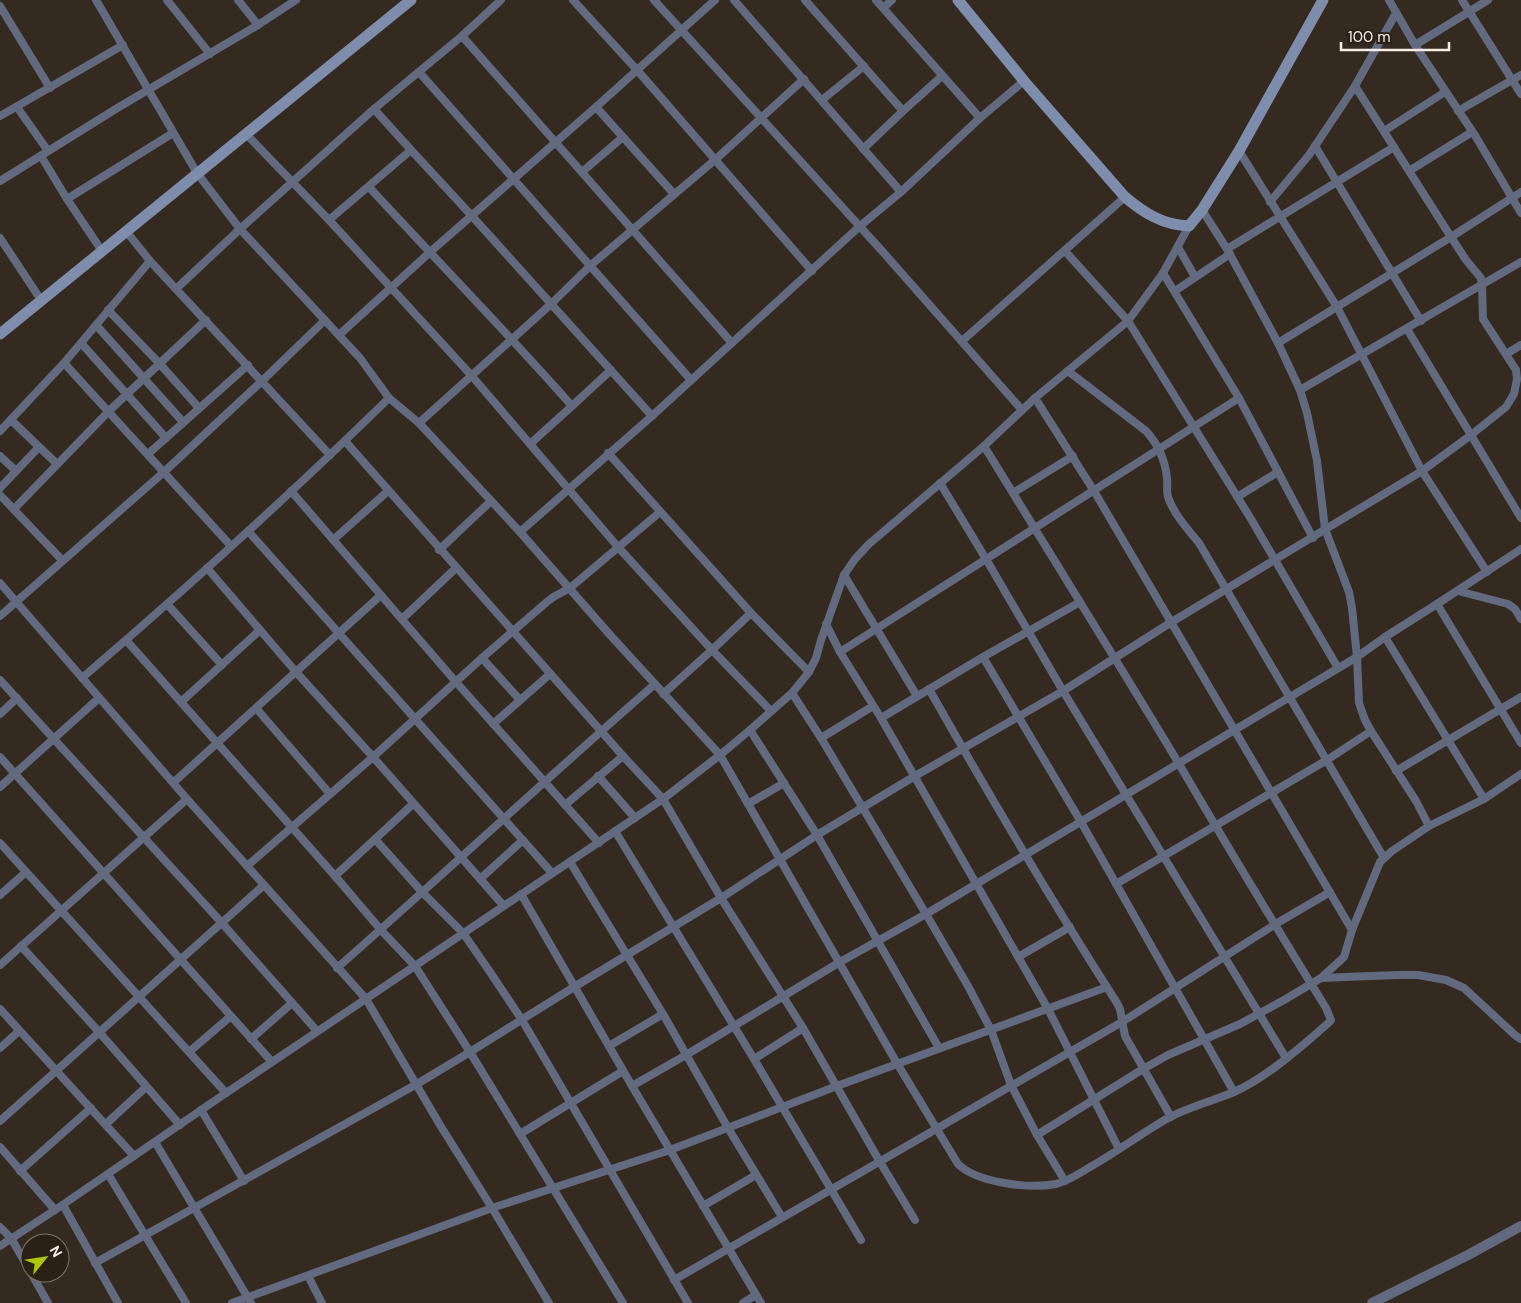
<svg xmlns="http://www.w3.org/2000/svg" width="1521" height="1303" viewBox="0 0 1521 1303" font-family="'DM Sans',sans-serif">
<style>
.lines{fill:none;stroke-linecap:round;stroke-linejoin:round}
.minor{stroke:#616a7e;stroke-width:8}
.tertiary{stroke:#616a7e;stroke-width:10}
.secondary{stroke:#7f8dad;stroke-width:11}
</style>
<rect width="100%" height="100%" fill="#352a1f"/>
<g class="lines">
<g class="minor">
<path d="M96,0L197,173L240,229L360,358L389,398L419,423L520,532L611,636L720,755L898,1065L958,1164C977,1183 1030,1189 1056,1184C1068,1181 1079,1174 1090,1167C1117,1152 1143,1132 1170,1117C1191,1106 1213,1101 1234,1092C1262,1080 1294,1053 1317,1033C1322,1028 1327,1025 1331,1020L1326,1008C1276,927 1227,846 1179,764C1147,710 1113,656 1080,602L983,657L881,718L1048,1009L1119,1149"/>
<path d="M167,0L210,54"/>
<path d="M238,0L258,25"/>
<path d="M573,0L637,70L812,271"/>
<path d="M654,0L883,252L1022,410"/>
<path d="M734,0L901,192"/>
<path d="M805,0L903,111L942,76"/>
<path d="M876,0L980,118"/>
<path d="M1389,0L1415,45L1476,137L1521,213"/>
<path d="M1462,0L1521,94"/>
<path d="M0,6L50,88"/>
<path d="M883,8L892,0"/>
<path d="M462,36L732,343"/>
<path d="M1415,45L1488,0"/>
<path d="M419,72C509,175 601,277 691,380"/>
<path d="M822,100L864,66"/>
<path d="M17,107L48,151"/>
<path d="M596,107L674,194"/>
<path d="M1458,111L1521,75"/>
<path d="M0,116L123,45"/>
<path d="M1384,131L1445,92"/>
<path d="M246,134L329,220L411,150L374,109"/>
<path d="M1315,146L1421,321"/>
<path d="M863,149L903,111"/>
<path d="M411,150L471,215L652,416"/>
<path d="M1239,151L1337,307L1422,471L1487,572"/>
<path d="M41,156L67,199L102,251"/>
<path d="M1409,171L1472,132"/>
<path d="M582,172L623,137"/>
<path d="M0,181L119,107L258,25L296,0"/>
<path d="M369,187C436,260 506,331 572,406L530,444"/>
<path d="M67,199L173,133"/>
<path d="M1270,202L1309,155L1355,86L1396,13"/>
<path d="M329,220L471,375L618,547L712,650L771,711"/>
<path d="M126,231L150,261L330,455"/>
<path d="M0,238L41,300"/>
<path d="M1178,247L1195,277"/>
<path d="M1227,249L1394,147"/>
<path d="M1065,251L1128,321L1251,519L1338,668"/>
<path d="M1163,273L1239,398L1313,538"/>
<path d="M177,288L240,229L374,109L462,36L501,0"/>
<path d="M1175,291L1230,254"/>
<path d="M108,310L159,363L199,408"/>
<path d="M96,325L183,422"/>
<path d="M1407,329L1521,518"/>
<path d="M339,335L429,253L596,107L715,0"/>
<path d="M962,341L1125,197"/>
<path d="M81,343L166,438"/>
<path d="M1278,343L1451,237L1521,192"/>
<path d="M1506,354L1521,345"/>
<path d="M64,363L231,546"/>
<path d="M1068,371L1146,431C1158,444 1165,460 1167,478C1168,484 1166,491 1168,497C1173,513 1189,531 1199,543L1384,858"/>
<path d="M1300,390L1521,262"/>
<path d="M1035,398L1094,491L1352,930"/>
<path d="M572,406L611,370"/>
<path d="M11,420L57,464"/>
<path d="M419,423L551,304L591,265L716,159L804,79"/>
<path d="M0,431L64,363L150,261"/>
<path d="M345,441L623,756L663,799L721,898L803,1028L880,1162L915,1220"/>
<path d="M984,446L1080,602"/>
<path d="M608,453L751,613L809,672"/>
<path d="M148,454L248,365"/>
<path d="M0,456L16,471"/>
<path d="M940,483L986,559L1063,691L1286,1058"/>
<path d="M0,488L39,447"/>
<path d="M291,491L456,682L599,843"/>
<path d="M1013,493L1073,456"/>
<path d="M0,495L62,560"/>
<path d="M1237,497L1278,472"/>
<path d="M14,509L109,411L206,320"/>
<path d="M248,531L552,873"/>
<path d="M520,532L652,416L860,226L901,192L980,118L1024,81"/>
<path d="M333,540L388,491"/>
<path d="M439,550L491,501"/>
<path d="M207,568L296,672L373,757L503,905"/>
<path d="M844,575L917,696"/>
<path d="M0,583L187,799L366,999L440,1125L492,1208L549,1303"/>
<path d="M1458,591L1508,604L1515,609L1521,619"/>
<path d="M167,604L222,665"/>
<path d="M1437,604L1521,743"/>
<path d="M0,616L164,472L262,381L325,320"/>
<path d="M402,619L456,568"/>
<path d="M826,624L840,652L881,718"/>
<path d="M1385,637L1484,799"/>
<path d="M126,640L335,876L381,930L415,966L470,1052L623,1303"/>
<path d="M840,652L1239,398"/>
<path d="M983,657L1081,822L1234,1092"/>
<path d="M482,658L520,700"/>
<path d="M82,678C187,588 290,495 389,398"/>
<path d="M0,680L221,922L317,1031"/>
<path d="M929,689C989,795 1051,900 1117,1003L1120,1009L1125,1036L1171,1117"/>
<path d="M792,693L821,738L926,914L968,986L991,1030L1011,1085L1037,1135L1065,1181"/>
<path d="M663,694L712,650L751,613"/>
<path d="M181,702L260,630"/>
<path d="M256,708L330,794"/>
<path d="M0,714L17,698"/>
<path d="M493,724L550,674"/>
<path d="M750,730L817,835L939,1048"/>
<path d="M821,738L873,706"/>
<path d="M0,757L272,1062"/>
<path d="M1396,771L1521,697"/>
<path d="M598,776L635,818"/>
<path d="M174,782L381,595"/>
<path d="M0,787L99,698"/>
<path d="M748,804L784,783"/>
<path d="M565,805L623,756"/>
<path d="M1429,826L1484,799L1521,774"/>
<path d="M615,831L754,1059L861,1240"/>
<path d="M375,839L422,892L463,933L490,972L522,1020L688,1303"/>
<path d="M0,843L226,1093"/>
<path d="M570,862L663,1014L728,1128L782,1217"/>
<path d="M247,866L373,757L482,658L548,601L555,596L570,588L660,512"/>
<path d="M335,876L413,804"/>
<path d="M480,879L523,840"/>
<path d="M1116,884L1327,760L1371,731"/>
<path d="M521,894L632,1086L761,1303"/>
<path d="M0,895L26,872"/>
<path d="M21,946L99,1032L180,1125"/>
<path d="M1018,957L1070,927"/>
<path d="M0,965L187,799"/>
<path d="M337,968C444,874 548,777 655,684"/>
<path d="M1321,978L1397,975H1418L1446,980L1464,988L1516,1036L1521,1039"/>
<path d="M0,1009L134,1156"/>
<path d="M251,1039L292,1003"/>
<path d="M609,1046L663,1014"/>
<path d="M0,1048L19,1031"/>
<path d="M189,1052L231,1016"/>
<path d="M754,1059L803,1028"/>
<path d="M632,1086L686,1055L840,962L926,914L1357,657L1385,637L1437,604L1521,549"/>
<path d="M201,1110L244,1181"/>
<path d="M0,1121L264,885"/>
<path d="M106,1124L146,1087"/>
<path d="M520,1134L623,1071"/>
<path d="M1037,1135L1143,1069L1168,1055L1240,1024L1284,1000L1321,978L1344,957L1352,930L1380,862L1392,851L1429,826L1416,801L1371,731L1365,720L1359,703L1357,657L1352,608L1349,592L1325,529L1317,461L1307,413L1300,390L1278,343L1227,249L1202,210"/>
<path d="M155,1142L251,1303"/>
<path d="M0,1147L55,1210"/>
<path d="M20,1171L91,1108"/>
<path d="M108,1174L186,1303"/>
<path d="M63,1205L118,1303"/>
<path d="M703,1206L756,1175"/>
<path d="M0,1227L11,1238L30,1271"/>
<path d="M0,1246L55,1210L226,1093L663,799L720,755L750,730L792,693L809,672L816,658L821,640L844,575L855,559L869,544L984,446L1035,398L1128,321L1163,273L1189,226"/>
<path d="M95,1263L417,1084L470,1052L574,987L721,898L817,835L915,776L1063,691L1170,623L1422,471L1471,435L1506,407L1514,394L1517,379L1516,370L1483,319L1482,285L1481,278L1466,260L1451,237L1355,86"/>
<path d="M31,1273L48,1303"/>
<path d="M308,1276L322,1303"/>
<path d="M674,1280L1122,1022L1274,925L1330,892"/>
<path d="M232,1303L492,1208L670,1150L837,1086L1107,987"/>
<path d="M743,1303L756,1295"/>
</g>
<path class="tertiary" d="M1372,1303L1468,1255L1521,1226"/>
<g class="secondary">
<path d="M958,0L1024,81L1125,197C1144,213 1163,225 1189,226L1202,210L1239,151L1323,0"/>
<path d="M0,334L411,0"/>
</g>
</g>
<g transform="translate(45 1258) rotate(60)"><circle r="24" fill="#2b2016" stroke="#7c7269"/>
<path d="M0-4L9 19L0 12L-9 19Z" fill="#aec60c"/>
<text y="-8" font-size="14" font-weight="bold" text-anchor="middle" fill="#f5ede6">N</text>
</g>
<path d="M1341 42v8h108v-8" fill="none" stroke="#f5ede6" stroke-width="2.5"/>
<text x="1348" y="42" font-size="15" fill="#f5ede6" stroke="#2b2016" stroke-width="4" paint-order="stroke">100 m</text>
</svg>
